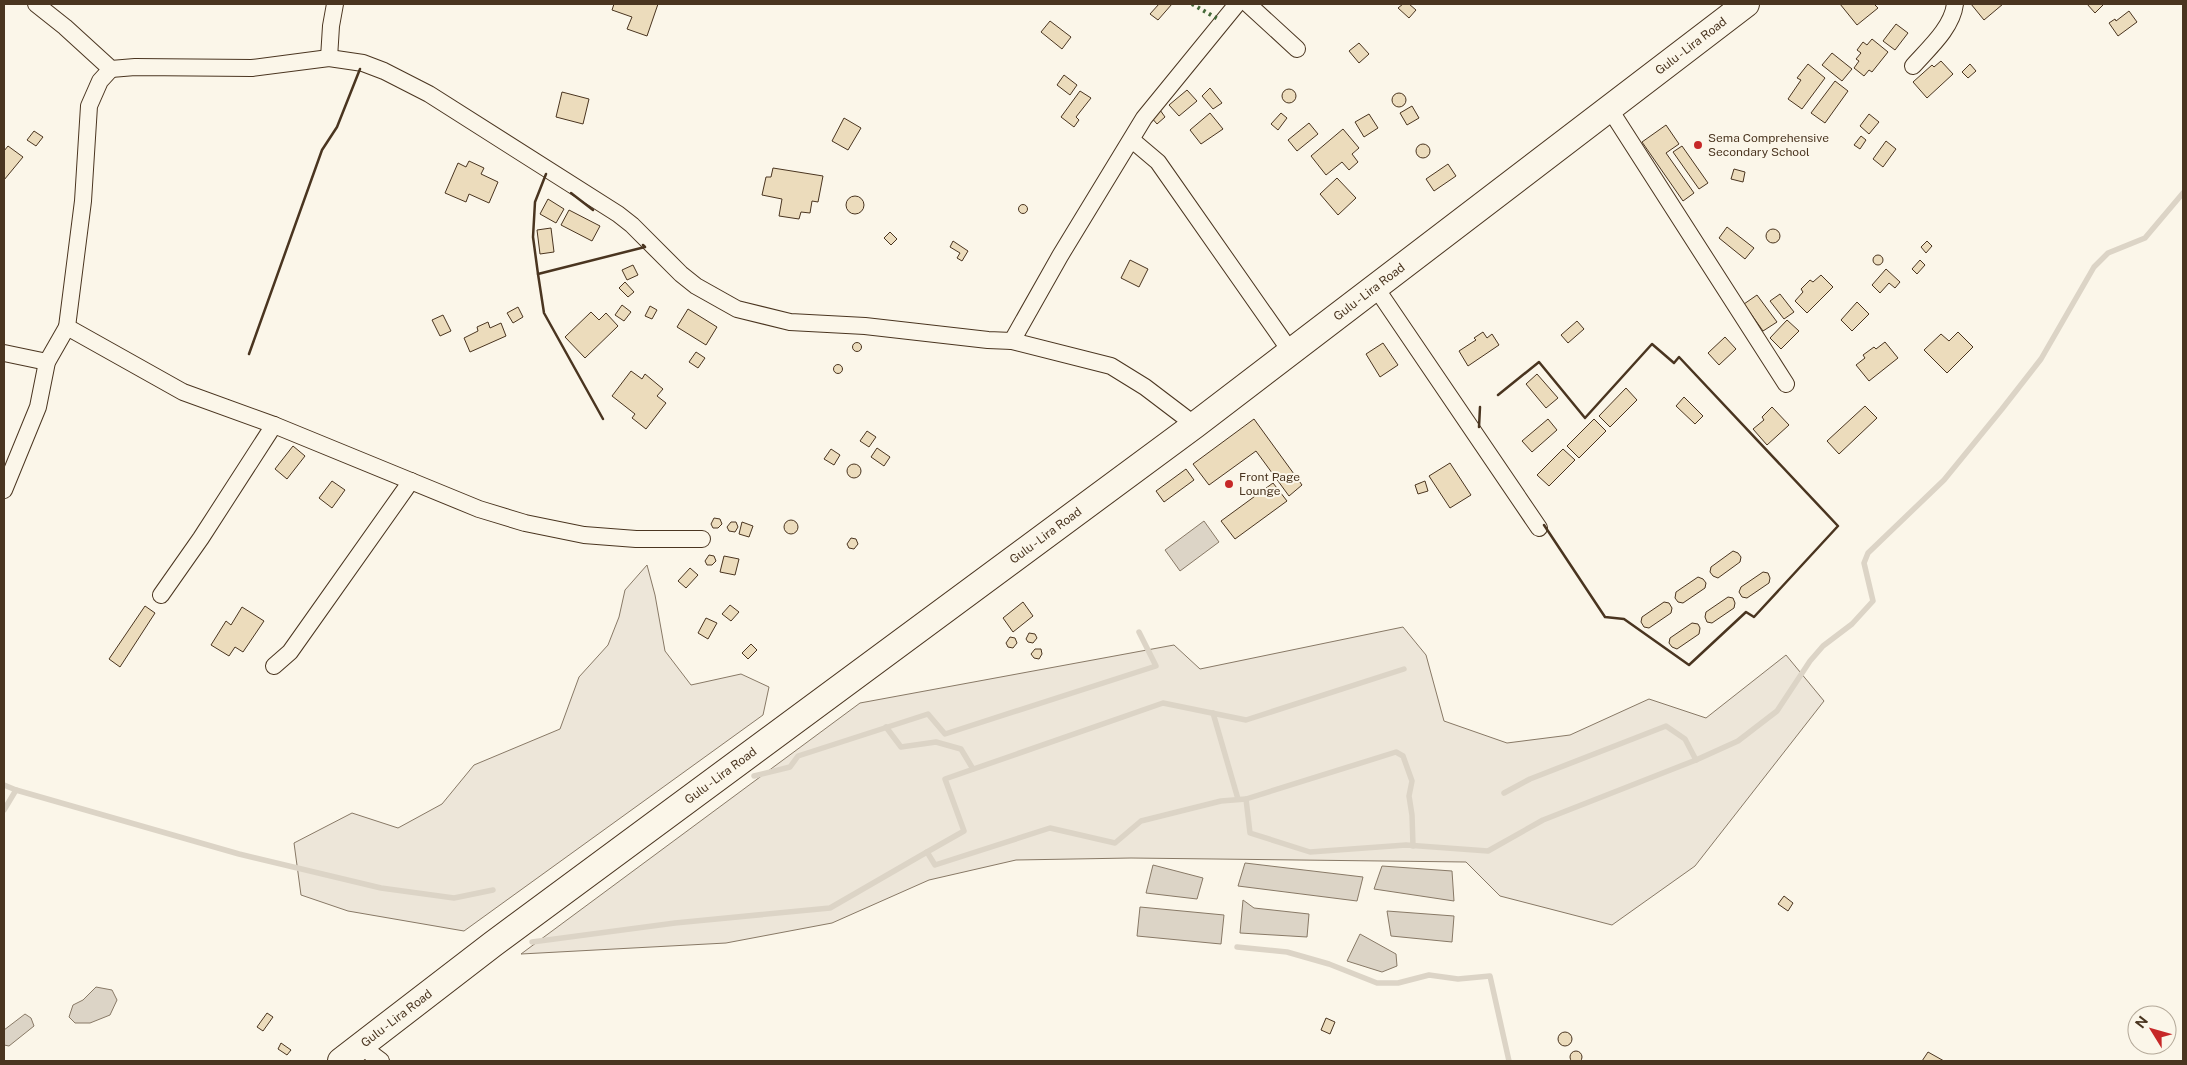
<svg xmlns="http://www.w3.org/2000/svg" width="2187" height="1065" viewBox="0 0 2187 1065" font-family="'Public Sans',sans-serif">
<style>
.green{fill:#ede6d9;stroke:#887966}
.water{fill:#dcd4c6;stroke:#887966}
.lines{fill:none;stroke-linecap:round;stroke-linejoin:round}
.stream{stroke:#dcd4c6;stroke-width:5.5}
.building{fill:#ecdcbc;stroke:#4a3520}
.minor-casing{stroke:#4a3520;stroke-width:18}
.primary-casing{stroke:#4a3520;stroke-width:28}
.minor{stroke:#fbf6e9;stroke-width:16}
.primary{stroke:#fbf6e9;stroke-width:26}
.hedge{stroke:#436837;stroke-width:4;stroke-dasharray:2.5 4;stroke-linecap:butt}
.wall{stroke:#4a3520;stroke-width:2.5}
.poi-dot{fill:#c62828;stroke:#fbf6e9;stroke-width:2}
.labels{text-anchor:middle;stroke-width:4;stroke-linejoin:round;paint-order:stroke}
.street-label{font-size:12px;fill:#4a3520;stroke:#fbf6e9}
.poi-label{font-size:12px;fill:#4a3520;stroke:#fbf6e9;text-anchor:start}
</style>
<rect width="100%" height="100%" fill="#fbf6e9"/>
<g class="green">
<path d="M647,565L655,595L665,651L691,685L741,674L769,687L763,715L464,931L348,911L301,895L294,843L352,813L398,828L442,804L474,765L560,729L579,677L608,645L619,617L625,590Z"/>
<path d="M1403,627L1426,655L1444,721L1507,743L1570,735L1649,699L1706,718L1786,655L1824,701L1695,866L1612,925L1500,896L1466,862L1131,858L1016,860L929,880L832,923L726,943L521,954L860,703L1174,645L1200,669Z"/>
</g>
<g class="water">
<path d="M1204,521L1219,542L1180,571L1165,550Z"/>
<path d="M1245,863L1363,877L1357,901L1238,886Z"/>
<path d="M1153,865L1203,878L1197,899L1146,893Z"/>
<path d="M1382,866L1452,871L1454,901L1374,889Z"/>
<path d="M1243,900L1254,908L1309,914L1307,937L1240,933Z"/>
<path d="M1140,907L1224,915L1221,944L1137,936Z"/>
<path d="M1387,911L1454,916L1452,942L1391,936Z"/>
<path d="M1360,934L1396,954L1397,966L1382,972L1347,961Z"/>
<path d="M96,987L112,990L117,1000L110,1015L90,1023H75L69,1017L73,1005L83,1000Z"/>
<path d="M25,1014L31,1018L34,1026L9,1046L4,1045V1030Z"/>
</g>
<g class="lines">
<g class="stream">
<path d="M1213,713L1238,799"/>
<path d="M886,727L901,747L936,742L961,749L973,769"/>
<path d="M754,776L790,767L798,756L928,714L945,734L1156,666L1139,632"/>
<path d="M4,785L16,790"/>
<path d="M1504,793L1530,779L1666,726L1685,739L1696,760"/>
<path d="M1246,799L1396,752L1403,756L1412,781L1409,796L1412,815L1413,846"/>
<path d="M4,810L16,790L239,854L381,888L454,898L493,890"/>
<path d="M927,852L964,831L945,779L1163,703L1246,720L1404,669"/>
<path d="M532,942L675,923L830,908L927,852L935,865L1050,828L1115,843L1141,821L1221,801L1246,799L1250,833L1310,852L1406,845L1488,851L1543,820L1696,760L1738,741L1777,711L1810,661L1823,646L1852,624L1873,601L1864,563L1868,553L1944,480L2002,409L2041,359L2094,267L2108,253L2145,238L2183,193"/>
<path d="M1237,947L1287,952L1329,964L1377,983H1398L1429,975L1458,979L1490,976L1509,1061"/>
</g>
</g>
<g class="building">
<path d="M614,4H658L647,36L627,29L632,17L612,10Z"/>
<path d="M1159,4H1172L1158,20L1150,14Z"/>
<path d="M1403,4H1409L1416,10L1409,18L1398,8Z"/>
<path d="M1840,4H1874L1878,8L1857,25Z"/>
<path d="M1971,4H2003L1984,20Z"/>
<path d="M2087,4H2102L2103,5L2095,13Z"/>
<path d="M2129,11L2137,22L2118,36L2109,23L2115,19L2116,21Z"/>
<path d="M1050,21L1071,37L1062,49L1041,32Z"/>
<path d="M1896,24L1908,33L1895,50L1883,41Z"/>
<path d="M1872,39L1888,52L1872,72L1869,70L1864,76L1854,68L1859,61L1856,59L1861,53L1857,50L1863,42L1867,45Z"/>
<path d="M1359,43L1369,54L1359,63L1349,51Z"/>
<path d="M1832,53L1852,69L1842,81L1822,65Z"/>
<path d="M1941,61L1953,74L1927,98L1913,82L1932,65L1934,67Z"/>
<path d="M1808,64L1825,78L1802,109L1788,99L1801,80L1797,78Z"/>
<path d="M1970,64L1976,71L1968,78L1962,72Z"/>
<path d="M1064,75L1077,85L1070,95L1057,85Z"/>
<path d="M1835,81L1848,91L1825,123L1811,113Z"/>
<path d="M1210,88L1222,103L1213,109L1202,96Z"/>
<circle cx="1289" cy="96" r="7"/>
<path d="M1187,90L1197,101L1179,116L1169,105Z"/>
<path d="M1080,91L1091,98L1076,117L1079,120L1074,127L1061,117Z"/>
<path d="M562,92L589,99L583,124L556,117Z"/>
<circle cx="1399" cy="100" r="7"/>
<path d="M1412,106L1419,118L1407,125L1400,113Z"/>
<path d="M1160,110L1165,117L1157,124L1151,117Z"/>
<path d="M1210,113L1223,129L1201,144L1190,130Z"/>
<path d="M1281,113L1287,118L1278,130L1271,124Z"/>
<path d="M1369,114L1378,128L1364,137L1355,122Z"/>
<path d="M1869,114L1879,122L1869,134L1860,126Z"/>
<path d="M844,118L861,128L848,150L832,141Z"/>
<path d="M1309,123L1318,134L1297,151L1288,140Z"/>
<path d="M1666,125L1679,144L1666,153L1694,193L1683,201L1642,142Z"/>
<path d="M1343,129L1359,148L1352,154L1358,162L1349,170L1342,162L1326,175L1311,156Z"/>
<path d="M34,131L43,137L36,146L27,140Z"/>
<path d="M1861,136L1866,140L1860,149L1854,145Z"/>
<path d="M1886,141L1896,149L1883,167L1873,159Z"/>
<circle cx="1423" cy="151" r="7"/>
<path d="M8,146L23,157L4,180V151Z"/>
<path d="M1682,146L1708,183L1699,189L1673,152Z"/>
<path d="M469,161L484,168L481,174L498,182L489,203L469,194L466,202L445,193L458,163L466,167Z"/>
<path d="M1448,164L1456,176L1434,191L1426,179Z"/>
<path d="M773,168L823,176L818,202L812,201L810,213L801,212L799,219L779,216L782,199L762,195L766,177H771Z"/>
<path d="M1734,169L1745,172L1743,182L1731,179Z"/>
<path d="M1337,178L1356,198L1338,215L1320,194Z"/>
<circle cx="855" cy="205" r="9"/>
<path d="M548,199L564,209L556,223L540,214Z"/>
<circle cx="1023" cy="209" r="4.5"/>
<path d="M569,210L600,226L592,241L561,225Z"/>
<path d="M1727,227L1754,248L1745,259L1719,238Z"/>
<path d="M551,228L554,252L540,254L537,230Z"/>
<circle cx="1773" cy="236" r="7"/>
<path d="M890,232L897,239L891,245L884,238Z"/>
<path d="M953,241L968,251L962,261L957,258L960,253L950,247Z"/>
<path d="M1927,241L1932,246L1926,253L1921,247Z"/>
<circle cx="1878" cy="260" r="5"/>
<path d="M1130,260L1148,269L1139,287L1121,278Z"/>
<path d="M1920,260L1925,265L1917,274L1912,269Z"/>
<path d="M633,265L638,275L627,280L622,270Z"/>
<path d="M1886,269L1900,282L1895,288L1889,283L1880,293L1872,285Z"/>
<path d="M1821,275L1833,287L1807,313L1795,301L1803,292L1801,289L1810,280L1813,282Z"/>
<path d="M625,282L634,292L628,297L619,288Z"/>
<path d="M1780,294L1794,312L1784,319L1770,301Z"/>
<path d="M1757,295L1777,322L1763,331L1744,304Z"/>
<path d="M1857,302L1869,314L1852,331L1841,320Z"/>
<path d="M622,305L631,312L624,321L615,315Z"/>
<path d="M650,306L657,310L652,319L645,316Z"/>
<path d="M518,307L523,317L513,323L507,313Z"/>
<path d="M688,309L717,327L706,345L677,327Z"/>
<path d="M591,312L599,320L606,313L618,326L585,358L565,337Z"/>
<path d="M443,315L451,331L440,336L432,320Z"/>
<path d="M1787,320L1799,331L1781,349L1770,338Z"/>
<path d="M1577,321L1584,329L1568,343L1561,335Z"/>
<path d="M488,322L490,328L501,323L506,336L470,352L464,338L478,331L477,327Z"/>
<path d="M1483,332L1487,338L1492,334L1499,345L1468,366L1459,351L1476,340L1474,338Z"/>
<path d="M1958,332L1973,347L1947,373L1924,350L1941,334L1949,341Z"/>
<path d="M1725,337L1736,349L1719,365L1708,353Z"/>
<path d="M1885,342L1898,358L1869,381L1856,365L1865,358L1863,355L1874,347L1876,349Z"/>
<circle cx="857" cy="347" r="4.5"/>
<path d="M1383,343L1398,365L1380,377L1366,354Z"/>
<path d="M696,352L705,358L698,368L689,362Z"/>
<circle cx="838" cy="369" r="4.5"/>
<path d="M631,371L642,379L645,374L663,389L657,396L666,403L646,429L632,418L635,414L612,396Z"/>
<path d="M1537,374L1558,398L1546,408L1526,384Z"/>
<path d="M1626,388L1637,400L1610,427L1599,416Z"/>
<path d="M1684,397L1703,416L1695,424L1676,406Z"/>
<path d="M1865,406L1877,418L1839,454L1827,441Z"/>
<path d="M1772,407L1789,425L1767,445L1753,429L1764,420L1762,417Z"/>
<path d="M1254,419L1302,485L1289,496L1256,451L1209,485L1193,464Z"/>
<path d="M1548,419L1557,430L1532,452L1522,441Z"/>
<path d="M1594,419L1606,431L1579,458L1567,446Z"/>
<path d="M867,431L876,437L869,447L860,441Z"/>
<path d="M293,446L305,456L287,479L275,469Z"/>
<path d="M877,448L890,457L884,466L871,457Z"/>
<path d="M831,449L840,455L834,465L824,459Z"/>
<path d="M1563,449L1575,460L1549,486L1537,475Z"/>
<path d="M1450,463L1471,495L1450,508L1429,476Z"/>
<circle cx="854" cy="471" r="7"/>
<path d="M1186,469L1194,480L1164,502L1156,491Z"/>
<path d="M332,481L345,490L332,508L319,498Z"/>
<path d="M1425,481L1428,491L1418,494L1415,485Z"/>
<path d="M1273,483L1287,501L1235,539L1221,521Z"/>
<path d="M714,518L720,519L722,524L718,528H713L711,524Z"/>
<circle cx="791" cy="527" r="7"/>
<path d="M731,522H736L738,527L735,532L729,531L727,527Z"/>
<path d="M742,522L753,526L749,537L739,534Z"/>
<path d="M851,538L856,539L858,544L854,549L849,548L847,544Z"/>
<path d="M1733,551L1738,553L1741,557L1740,562L1718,578L1713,576L1710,572L1711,567Z"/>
<path d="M709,555L714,556L716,561L712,565H707L705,561Z"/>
<path d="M724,556L739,559L735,575L720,572Z"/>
<path d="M690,568L698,575L686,588L678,581Z"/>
<path d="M1763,572L1768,573L1770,578L1769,583L1747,598L1742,597L1739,592L1741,587Z"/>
<path d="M1698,577L1703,579L1706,583L1705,588L1683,603L1678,602L1675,598L1676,592Z"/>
<path d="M1728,597L1733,598L1735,603L1734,608L1712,623L1707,622L1705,617L1706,612Z"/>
<path d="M1023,602L1033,616L1013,632L1003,618Z"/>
<path d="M1664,602L1669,603L1672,608L1671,613L1649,628L1644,627L1641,622L1642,617Z"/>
<path d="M730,605L739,612L731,621L722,614Z"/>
<path d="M145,606L155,613L120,667L109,659Z"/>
<path d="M242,607L264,621L243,652L235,647L229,656L211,645L226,621L231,625Z"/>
<path d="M706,618L717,623L708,639L698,633Z"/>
<path d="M1692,623L1698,624L1700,628L1699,634L1677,649L1672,647L1669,643L1670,638Z"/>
<path d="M1029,633L1035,634L1037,638L1033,643L1028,642L1026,639Z"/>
<path d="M1010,637L1015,638L1017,643L1013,648L1008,647L1006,643Z"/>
<path d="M751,644L757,650L748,659L742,653Z"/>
<path d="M1035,649H1041L1042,654L1039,659L1034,658L1031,654Z"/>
<path d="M1784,896L1793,903L1788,911L1778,904Z"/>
<path d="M267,1013L273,1017L263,1031L257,1027Z"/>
<path d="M1326,1018L1335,1022L1330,1034L1321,1030Z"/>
<circle cx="1565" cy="1039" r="7"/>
<path d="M281,1043L291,1050L287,1055L278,1049Z"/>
<circle cx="1576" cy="1057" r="6"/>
<path d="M1928,1052L1944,1061H1922Z"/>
</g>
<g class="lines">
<defs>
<g id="minor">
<path d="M36,4L65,27L111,69L135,67L252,68L329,58L363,63L384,71L429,94L618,214L632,225L681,274L696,286L737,309L790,322L865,326L988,340L1012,341L1111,366L1145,387L1195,425"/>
<path d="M1248,4L1297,49"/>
<path d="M329,58L331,26L335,4"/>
<path d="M1913,66C1929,48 1952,28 1955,4"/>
<path d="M111,69L100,81L89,106L83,201L67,327L183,392L274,425L479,509L525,523L584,535L636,539H702"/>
<path d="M1609,108L1786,384"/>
<path d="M1132,140L1158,162L1291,352"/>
<path d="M1376,288L1539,528"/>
<path d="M1012,341L1060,256L1144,118L1237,4"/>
<path d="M4,353L47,362"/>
<path d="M4,490L38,407L47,362L67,327"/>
<path d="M161,595L201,538L274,425"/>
<path d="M274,666L290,652L411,481"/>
<path d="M361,1046L381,1061"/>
</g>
<g id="primary">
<path id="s1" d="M341,1061L493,944L1195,425L1746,4"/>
</g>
</defs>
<use href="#minor" class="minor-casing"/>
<use href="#primary" class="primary-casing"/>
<use href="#minor" class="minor"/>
<use href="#primary" class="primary"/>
<path class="hedge" d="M1192,4L1218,19"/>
<g class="wall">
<path d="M546,174L535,202L533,237L538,274L645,247L643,245"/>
<path d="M571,193L593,210"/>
<path d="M538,274L544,313L603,419"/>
<path d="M249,354L322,150L337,127L360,69"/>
<path d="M1498,395L1539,362L1585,418L1652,344L1674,363L1679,357L1838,526L1754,617L1746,612L1689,665L1624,619L1605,617L1544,525"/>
<path d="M1479,427L1480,407"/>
</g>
</g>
<g class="poi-dot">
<circle cx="1698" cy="145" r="5"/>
<circle cx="1229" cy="484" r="5"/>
</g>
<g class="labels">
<g class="street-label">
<text dy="4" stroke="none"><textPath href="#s1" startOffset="1689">Gulu - Lira Road</textPath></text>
<text dy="4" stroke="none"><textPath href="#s1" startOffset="1284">Gulu - Lira Road</textPath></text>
<text dy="4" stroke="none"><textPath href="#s1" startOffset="879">Gulu - Lira Road</textPath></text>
<text dy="4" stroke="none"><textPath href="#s1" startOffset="475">Gulu - Lira Road</textPath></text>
<text dy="4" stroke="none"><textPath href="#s1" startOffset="70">Gulu - Lira Road</textPath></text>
</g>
<g class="poi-label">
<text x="1708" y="142">Sema Comprehensive<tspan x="1708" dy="14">Secondary School</tspan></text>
<text x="1239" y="481">Front Page<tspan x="1239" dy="14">Lounge</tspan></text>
</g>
</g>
<rect width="2187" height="1065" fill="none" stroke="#4a3520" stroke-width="10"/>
<g transform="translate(2152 1030) rotate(307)"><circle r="24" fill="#fbf6e9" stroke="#b4a999"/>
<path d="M0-4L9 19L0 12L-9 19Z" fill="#c62828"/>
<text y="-8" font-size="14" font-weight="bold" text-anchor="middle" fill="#4a3520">N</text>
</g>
</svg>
